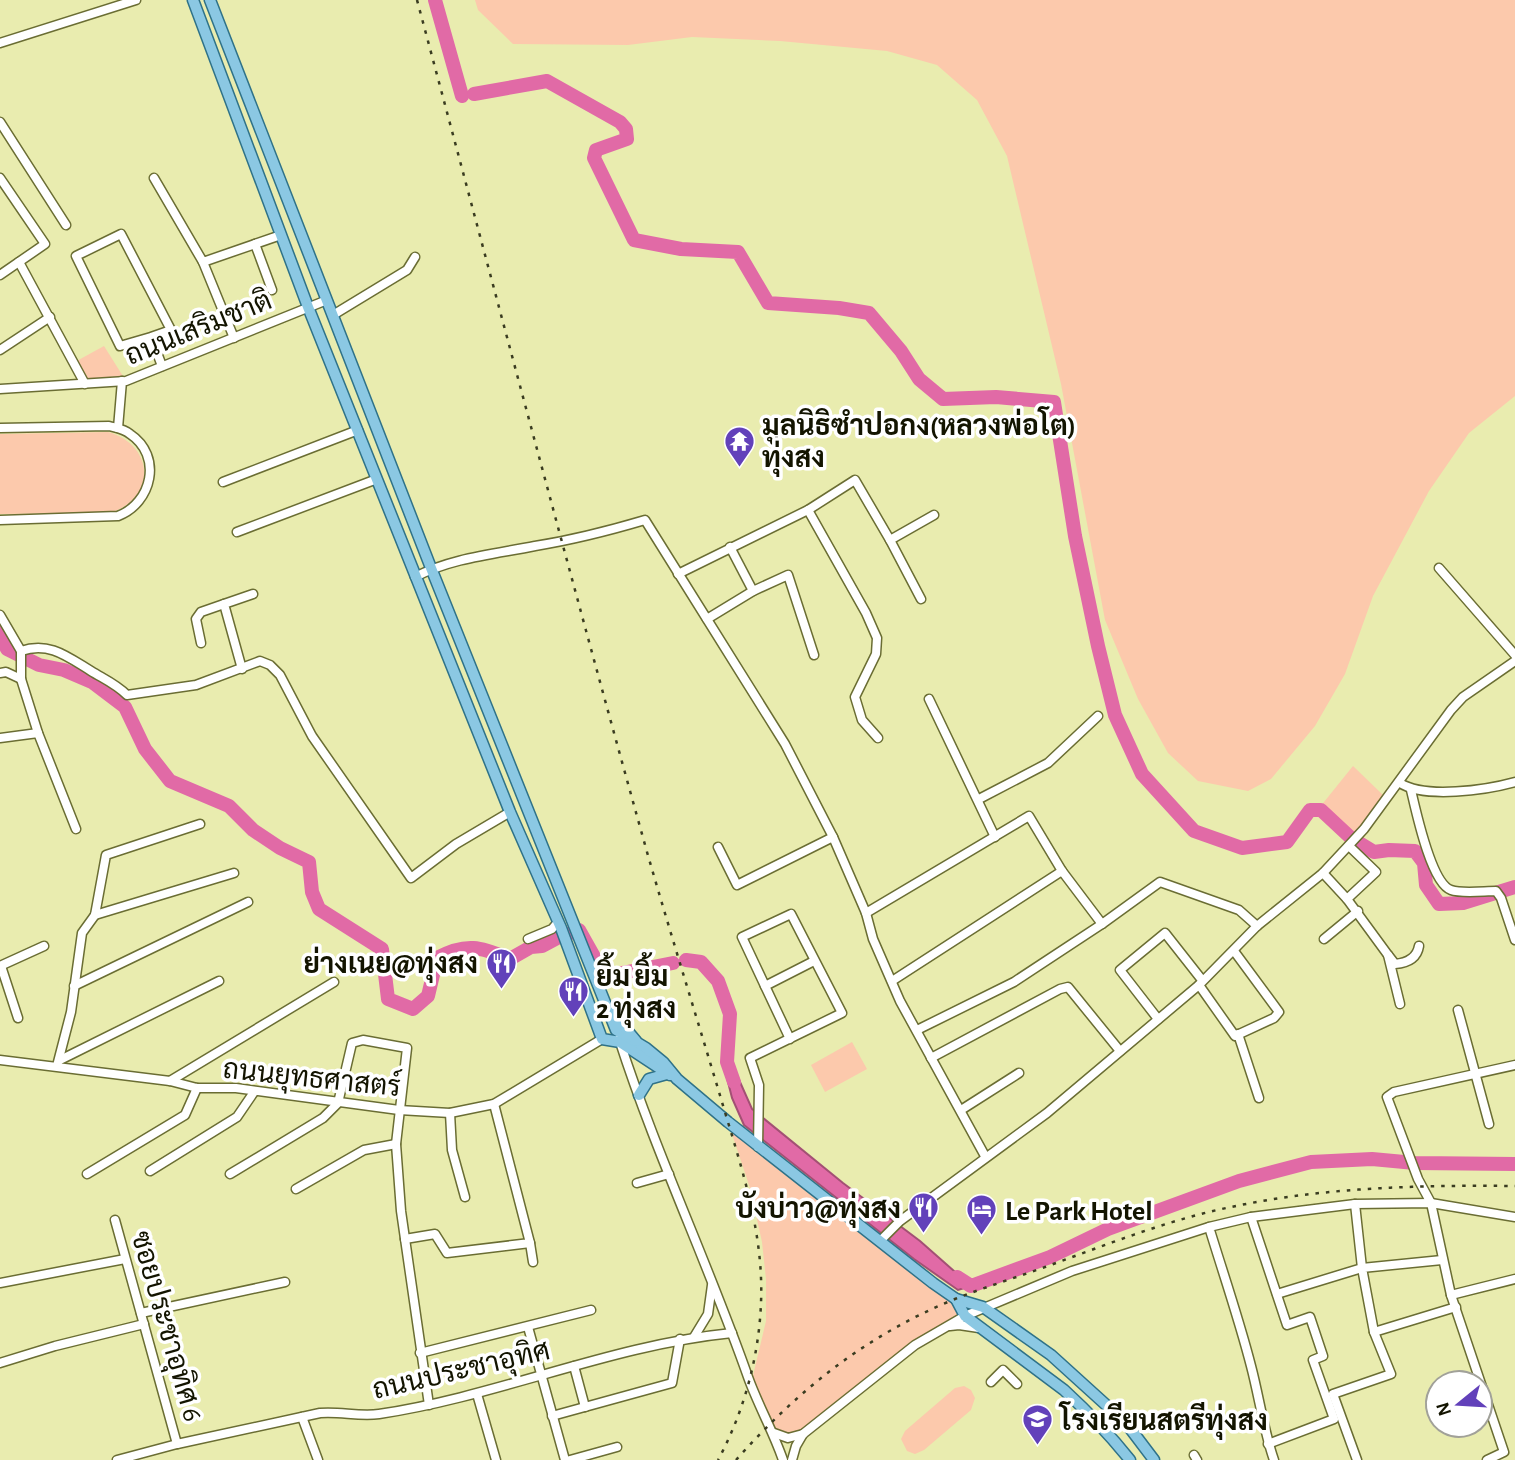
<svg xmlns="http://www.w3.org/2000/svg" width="1515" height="1460" viewBox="0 0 1515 1460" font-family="'Alegreya Sans',Sarabun,sans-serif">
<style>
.green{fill:#fcc9ac}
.water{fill:#e16aa6;stroke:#a35074;stroke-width:2}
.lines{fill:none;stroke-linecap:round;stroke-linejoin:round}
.river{stroke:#e16aa6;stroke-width:14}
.minor-casing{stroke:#6a6d33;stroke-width:11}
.major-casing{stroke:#2f7288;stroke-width:13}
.minor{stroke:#fff;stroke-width:8}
.major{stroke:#8bc8e3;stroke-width:10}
.rail{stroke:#3a3c20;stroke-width:2.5;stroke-dasharray:3.5 7;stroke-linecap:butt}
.labels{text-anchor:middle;stroke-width:7;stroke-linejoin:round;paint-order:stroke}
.street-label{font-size:28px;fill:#131400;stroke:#fff}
.poi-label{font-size:28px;font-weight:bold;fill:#131400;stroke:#fff;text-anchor:start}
</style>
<rect width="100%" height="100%" fill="#e9ecaf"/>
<g class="green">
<path d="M475,0H1515V396L1469,433L1429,491L1373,596L1345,674L1315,726L1271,779L1248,791L1198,781L1168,753L1138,699L1105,620L1061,384L1007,156L977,100L937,65L887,51L780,41L692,37L628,45L513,44L478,10Z"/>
<path d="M104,346L126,381L85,384L73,363Z"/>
<path d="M108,432C155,445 157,499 109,513L0,514V434Z"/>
<path d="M1353,766L1384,796L1351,838L1320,807Z"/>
<path d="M852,1042L867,1069L825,1092L811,1065Z"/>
<path d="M728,1122L956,1299L965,1316L935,1332L795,1437L774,1433L751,1384L766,1321V1279L762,1242L750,1188Z"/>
<path d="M964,1386L971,1390L975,1398L971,1410L924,1450L915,1454L907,1451L901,1439L905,1431L955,1388Z"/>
</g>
<path class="water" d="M732,1064L752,1109L843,1183L920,1241L971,1286L958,1290L914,1259L744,1125L732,1098L724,1066Z"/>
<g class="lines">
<g class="river">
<path d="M435,0L462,96"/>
<path d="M474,94L547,81L620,122L626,129L627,139L596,150L594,158L634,240L681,249L738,252L768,303L839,308L869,313L901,351L919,379L943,399L996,397L1054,402L1075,536L1098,646L1115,715L1142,774L1194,831L1242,848L1287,842L1310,810H1321L1351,838L1374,852L1389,850L1415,851L1424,863L1426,885L1439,904L1463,903L1515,887"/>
<path d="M0,633L7,649L39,665L64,670L92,682L125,707L145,749L170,781L229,806L253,830L280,848L309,862L312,892L319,909L382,949L388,999L413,1009L428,996L437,958C466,942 481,947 510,959L531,947L542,946L557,938L579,930L602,971L617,974L673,963"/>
<path d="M686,960L701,962L718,981L730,1014L727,1062L734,1082"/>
<path d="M957,1277L971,1286L1050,1257L1108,1229L1239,1181L1311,1162L1372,1159L1415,1163L1515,1164"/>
</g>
<defs>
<g id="minor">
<path d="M0,43L136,0"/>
<path d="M0,122L66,225"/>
<path d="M0,178L45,244L0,275"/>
<path d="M154,178L203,262L281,235"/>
<path d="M255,244L272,290"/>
<path d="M19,262L85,384"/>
<path d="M203,262L234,338"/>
<path d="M333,315L407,270L415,257"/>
<path d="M151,337L171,330L121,234L76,256L120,346L151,337L162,366"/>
<path d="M0,350L50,317"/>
<path d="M0,389L126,381L327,300"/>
<path d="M0,428L109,426C116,428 124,429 130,434C163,456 152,503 118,516L0,520"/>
<path d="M118,428L122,381"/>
<path d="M223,482L358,430"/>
<path d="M808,510L866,613L877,638L876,654L855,697L862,720L878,738"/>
<path d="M237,532L377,479"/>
<path d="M890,540L934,515"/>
<path d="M730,547L753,591"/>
<path d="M1439,568L1515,655"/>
<path d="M678,574L808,510L855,480L890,540L921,599"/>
<path d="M415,577C451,558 495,554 535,546C572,540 608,531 645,520L785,744L833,837L866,913L873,939L900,1001L985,1156"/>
<path d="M0,615L21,651V679L38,733L76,829"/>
<path d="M707,619L753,591L788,575L814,655"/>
<path d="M201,643L196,619L201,612L224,604"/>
<path d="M21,651C49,641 68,657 91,671C104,679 116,684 127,695L196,685L260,661L270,665L280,675L312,736L411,878L456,844L510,812"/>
<path d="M242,669L224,604L253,594"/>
<path d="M0,673L6,672L21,679"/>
<path d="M929,699L995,837"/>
<path d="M0,738L38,733"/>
<path d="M1400,783C1425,799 1486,790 1515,782"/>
<path d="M1411,790C1416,811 1431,883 1451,890C1462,894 1484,891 1496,891L1501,898L1515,940"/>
<path d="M979,799L1048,763L1098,716"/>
<path d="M718,847L737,885L833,837"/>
<path d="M1323,873L1347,899L1388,955"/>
<path d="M1347,899L1376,872L1349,846"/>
<path d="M866,913L1029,816L1062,871L1102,924"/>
<path d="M95,915L234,873"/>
<path d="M528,939L552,929L558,922"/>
<path d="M1324,939L1358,911"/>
<path d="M0,966L44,946"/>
<path d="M1,966L18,1018"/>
<path d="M892,981L1062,871"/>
<path d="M1199,985L1235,1036L1274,1018L1279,1012L1234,951"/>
<path d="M74,986L248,902"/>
<path d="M765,986L814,961"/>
<path d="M1400,1004L1388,955L1395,964C1407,963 1417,958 1419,946"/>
<path d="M1458,1010L1489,1124"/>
<path d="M1158,1019L1120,970L1165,933L1202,980"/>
<path d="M917,1030L1014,982L1102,924L1160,882L1239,910L1257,926"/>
<path d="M1238,1034L1259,1098"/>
<path d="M619,1039C656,1154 708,1263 748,1377C758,1405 773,1431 783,1460"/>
<path d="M931,1058L1060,989L1068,987L1120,1051"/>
<path d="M0,1060L170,1081L197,1088H236L399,1110L450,1113L494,1104L602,1039"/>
<path d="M60,1060L219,981"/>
<path d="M57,1066L71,1012L82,933L95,915L106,855L200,824"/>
<path d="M170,1081L334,982"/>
<path d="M961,1110L1019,1073"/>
<path d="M450,1113L452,1150L465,1197"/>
<path d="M758,1147L759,1085L750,1058L842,1013L791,914L742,937L790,1039"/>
<path d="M150,1171L237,1117L254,1092"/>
<path d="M87,1174L185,1115L197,1088"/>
<path d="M230,1174L323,1118L338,1103L352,1043L363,1040L407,1048L396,1144L401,1211L429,1405"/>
<path d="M637,1183L669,1174"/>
<path d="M296,1189L364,1150L396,1144"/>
<path d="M1251,1217L1287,1325L1310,1317L1323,1356L1313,1360L1334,1419L1268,1444"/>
<path d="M115,1220L177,1444"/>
<path d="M405,1239L435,1234L447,1253L530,1243L494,1104"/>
<path d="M880,1241L900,1221L1047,1113L1199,985L1257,926L1323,873L1364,829L1451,710L1463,697L1515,661"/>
<path d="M530,1243L533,1262"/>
<path d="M0,1283L125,1259"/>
<path d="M1277,1294L1362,1268L1355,1204L1431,1203L1515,1217"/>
<path d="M1451,1295L1515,1279"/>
<path d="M141,1313L285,1282"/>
<path d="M950,1326L959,1325L979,1328"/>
<path d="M528,1327L565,1460"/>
<path d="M1374,1332L1456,1307"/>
<path d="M694,1337L708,1314L712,1285"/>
<path d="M420,1353L591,1310"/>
<path d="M0,1363L55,1346L144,1324"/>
<path d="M574,1366L585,1407"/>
<path d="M991,1382L1003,1370L1017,1384"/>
<path d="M477,1394L496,1460"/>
<path d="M552,1416L672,1383L680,1339"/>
<path d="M302,1417L318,1460"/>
<path d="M774,1433L788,1438L803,1434"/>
<path d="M1194,1455L1197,1460"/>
<path d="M117,1460L177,1444L320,1413C340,1411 359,1417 379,1414C499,1396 611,1345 732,1333"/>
<path d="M570,1460L617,1447"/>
<path d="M792,1460L796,1446L803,1434L915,1345L965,1316L1072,1271L1209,1227"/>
<path d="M1274,1460C1264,1432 1259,1396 1251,1366C1239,1319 1223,1273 1209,1227L1251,1217L1355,1204"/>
<path d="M1357,1460L1333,1394L1391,1374L1374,1332L1362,1268L1442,1260"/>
<path d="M1487,1460L1504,1452L1451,1295L1431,1203L1418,1179L1387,1097L1394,1092L1515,1065"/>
</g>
<g id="major">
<path d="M193,0L308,307L510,812L561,928L602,1039L620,1042L670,1075"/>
<path d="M210,0L431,568L616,1030L646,1048L663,1062L677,1079L728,1122L933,1283L956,1299L983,1307L1051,1355L1126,1423L1154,1460"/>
<path d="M610,1010L636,1041"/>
<path d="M639,1095L649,1079L667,1074"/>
<path d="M956,1299L965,1316L1064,1390C1088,1412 1110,1435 1130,1460"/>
</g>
</defs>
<use href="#minor" class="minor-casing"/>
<use href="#major" class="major-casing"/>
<use href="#minor" class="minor"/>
<use href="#major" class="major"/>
<g class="rail">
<path d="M417,0C493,284 568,569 647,852C670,932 695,1012 719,1092C735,1147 755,1204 760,1262C766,1329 750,1401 718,1460"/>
<path d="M736,1460C799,1389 867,1335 955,1299C985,1287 1015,1278 1045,1267C1106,1245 1167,1220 1231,1207C1325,1187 1420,1185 1515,1186"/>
</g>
</g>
<defs>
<symbol id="temple-pin" viewBox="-11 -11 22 30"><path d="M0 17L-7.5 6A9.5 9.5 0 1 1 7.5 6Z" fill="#6241ba" stroke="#fff"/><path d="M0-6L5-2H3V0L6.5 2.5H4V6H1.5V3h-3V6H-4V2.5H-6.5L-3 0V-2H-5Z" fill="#fff"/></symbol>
<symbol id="restaurant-pin" viewBox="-11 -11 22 30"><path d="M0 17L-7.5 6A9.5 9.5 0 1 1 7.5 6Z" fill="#6241ba" stroke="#fff"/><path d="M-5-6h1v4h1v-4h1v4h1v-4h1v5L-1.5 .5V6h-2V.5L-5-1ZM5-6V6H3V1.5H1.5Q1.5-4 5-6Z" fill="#fff"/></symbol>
<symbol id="hotel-pin" viewBox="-11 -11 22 30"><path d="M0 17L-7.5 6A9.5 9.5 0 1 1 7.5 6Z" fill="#6241ba" stroke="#fff"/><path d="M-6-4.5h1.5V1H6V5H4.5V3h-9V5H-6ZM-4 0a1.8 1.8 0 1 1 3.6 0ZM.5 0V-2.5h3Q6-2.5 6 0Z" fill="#fff"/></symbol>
<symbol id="school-pin" viewBox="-11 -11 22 30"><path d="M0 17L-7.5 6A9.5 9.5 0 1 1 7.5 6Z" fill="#6241ba" stroke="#fff"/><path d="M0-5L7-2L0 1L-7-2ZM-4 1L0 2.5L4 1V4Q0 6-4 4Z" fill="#fff"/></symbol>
</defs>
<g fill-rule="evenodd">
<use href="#temple-pin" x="722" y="424" width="35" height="47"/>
<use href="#restaurant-pin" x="484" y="946" width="35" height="47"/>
<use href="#restaurant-pin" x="556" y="974" width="35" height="47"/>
<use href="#restaurant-pin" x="906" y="1190" width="35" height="47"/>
<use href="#hotel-pin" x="964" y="1192" width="35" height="47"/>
<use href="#school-pin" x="1020" y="1402" width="35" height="47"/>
</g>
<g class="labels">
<g class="street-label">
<text transform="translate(198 327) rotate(-22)" y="10">ถนนเสริมชาติ</text>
<text transform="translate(312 1077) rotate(6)" y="10">ถนนยุทธศาสตร์</text>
<text transform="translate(168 1326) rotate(74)" y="10">ซอยประชาอุทิศ 6</text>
<text transform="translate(461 1369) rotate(-13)" y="10">ถนนประชาอุทิศ</text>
</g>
<g class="poi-label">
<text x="762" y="435">มูลนิธิซำปอกง(หลวงพ่อโต)<tspan x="762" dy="32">ทุ่งสง</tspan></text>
<text x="478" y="973" text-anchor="end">ย่างเนย@ทุ่งสง</text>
<text x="596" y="986">ยิ้ม ยิ้ม<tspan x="596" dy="32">2 ทุ่งสง</tspan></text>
<text x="901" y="1218" text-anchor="end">บังบ่าว@ทุ่งสง</text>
<text x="1005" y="1220">Le Park Hotel</text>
<text x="1060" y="1430">โรงเรียนสตรีทุ่งสง</text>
</g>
</g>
<g transform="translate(1459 1404) rotate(252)"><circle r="33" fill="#ffffff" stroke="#a1a199" stroke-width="2"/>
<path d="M0-5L12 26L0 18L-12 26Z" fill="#6241ba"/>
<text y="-10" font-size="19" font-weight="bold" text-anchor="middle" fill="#131400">N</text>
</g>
</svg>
